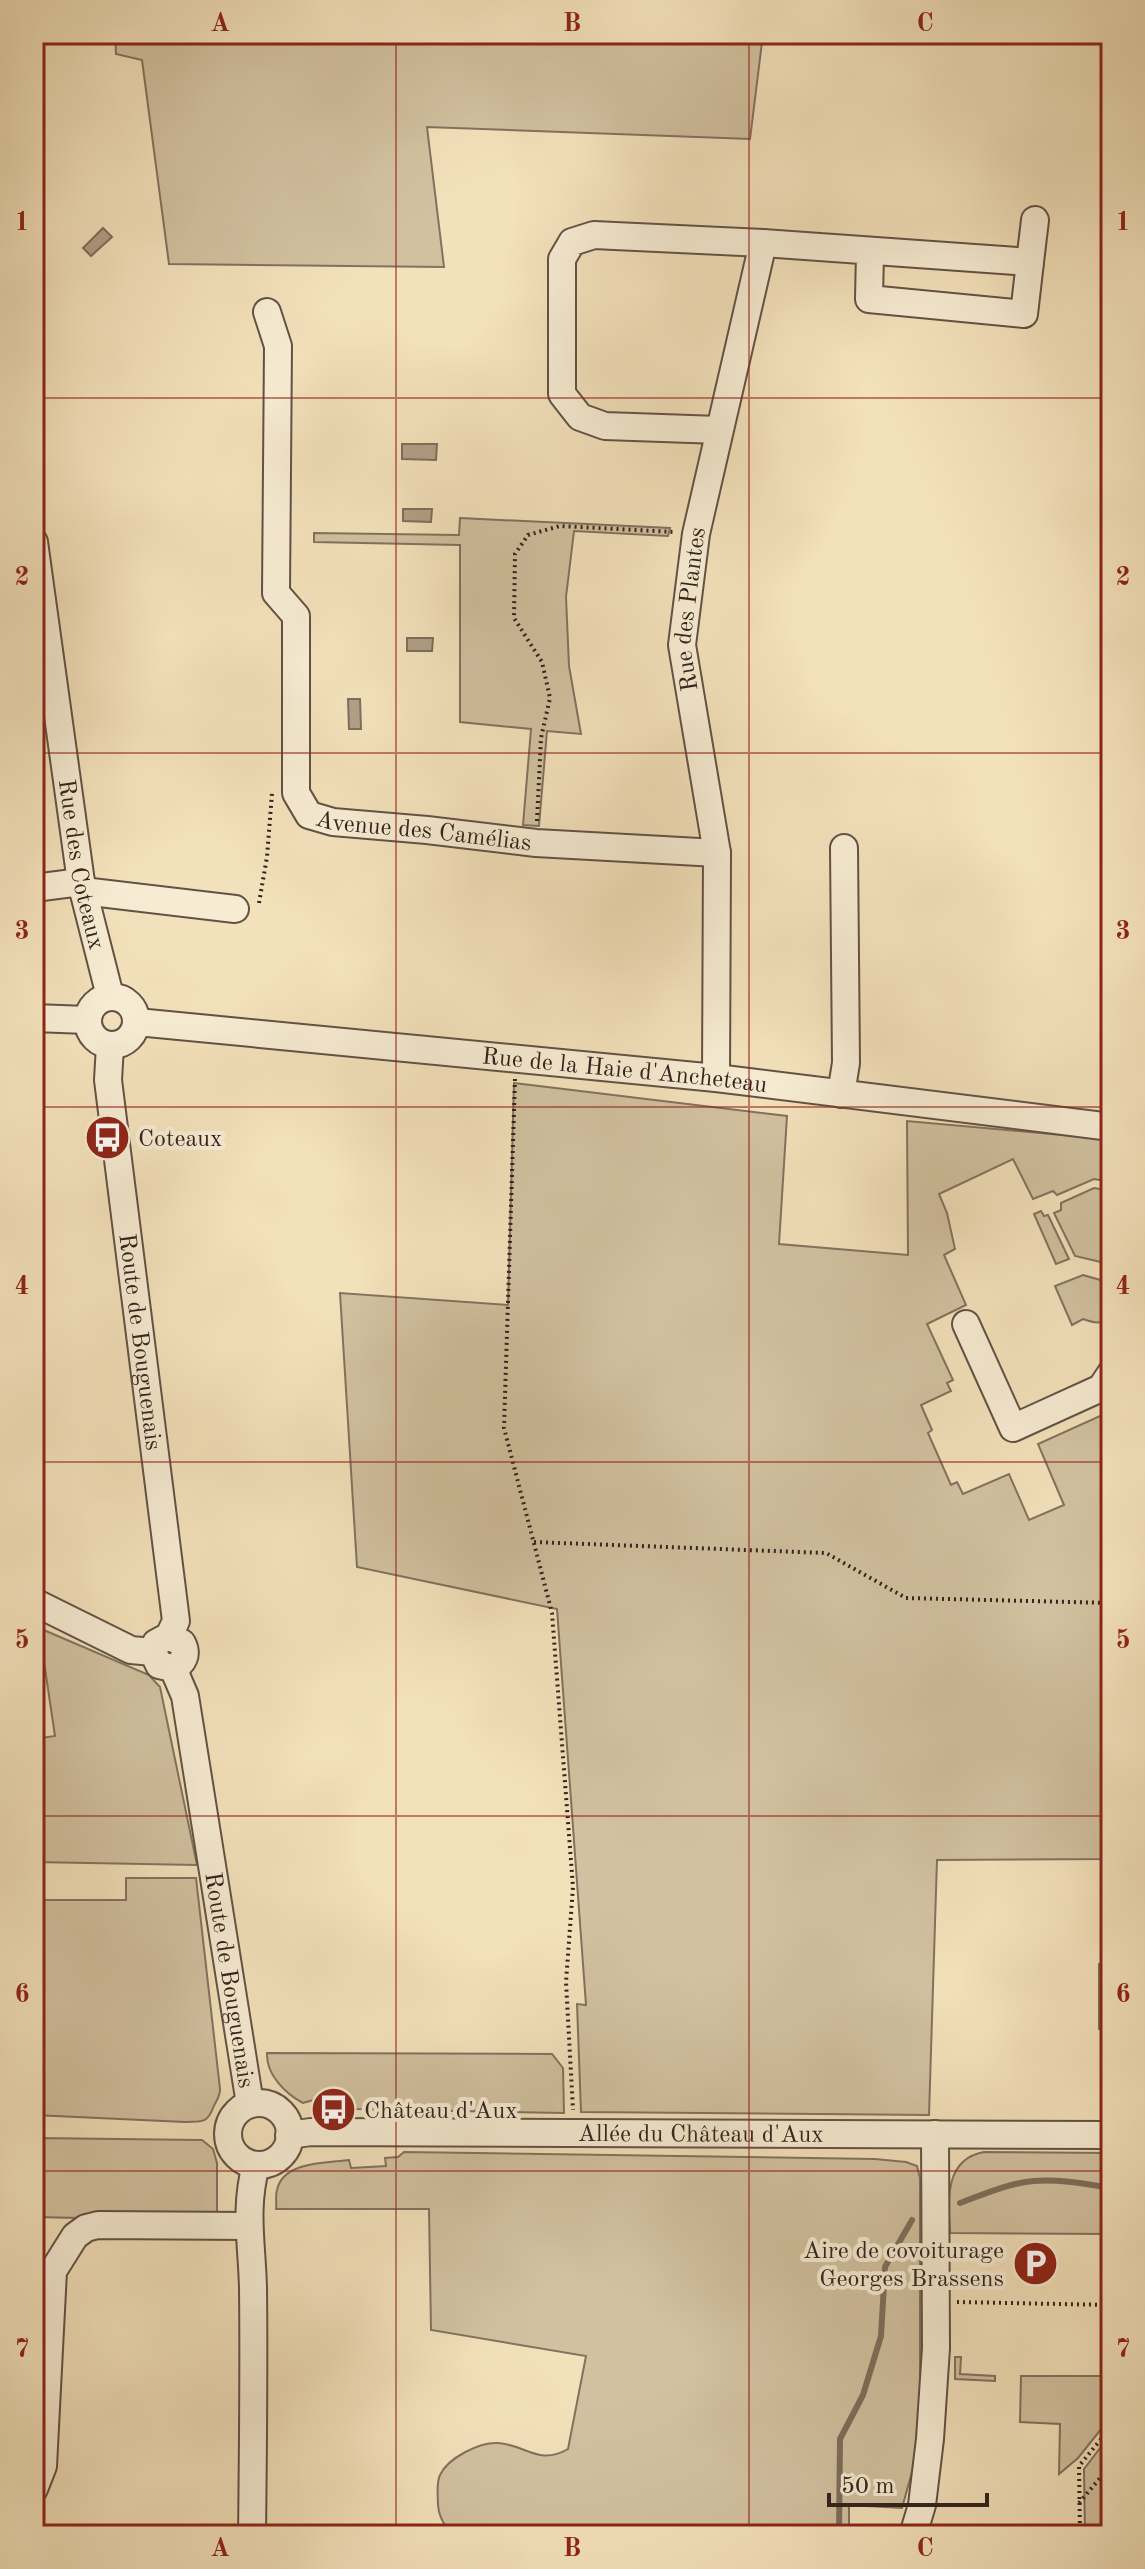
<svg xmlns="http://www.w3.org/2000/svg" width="1145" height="2569" viewBox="0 0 1145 2569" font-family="'Old Standard TT',serif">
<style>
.green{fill:#d2c1a0;stroke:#82725f;stroke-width:2}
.water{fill:#b1a086;stroke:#7e6e5c;stroke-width:2}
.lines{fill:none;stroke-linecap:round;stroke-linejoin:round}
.stream{stroke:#7e6e5c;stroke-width:6}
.minor-casing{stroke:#625245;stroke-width:30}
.path{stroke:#31231e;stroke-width:4;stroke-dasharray:2 4;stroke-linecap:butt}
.minor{stroke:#f7ecd3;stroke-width:26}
.grid{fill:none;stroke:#8f2418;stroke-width:2;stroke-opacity:0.55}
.labels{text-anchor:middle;stroke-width:8;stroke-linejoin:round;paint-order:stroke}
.street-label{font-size:24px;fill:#31231e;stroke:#f7ecd3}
.poi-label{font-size:24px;fill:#31231e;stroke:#f7ecd3;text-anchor:start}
.neatline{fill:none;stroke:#8f2418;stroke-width:3}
.grid-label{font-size:26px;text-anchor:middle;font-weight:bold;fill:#8f2418}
</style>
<rect width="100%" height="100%" fill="#f3e1bb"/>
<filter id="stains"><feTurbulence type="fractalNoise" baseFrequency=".0025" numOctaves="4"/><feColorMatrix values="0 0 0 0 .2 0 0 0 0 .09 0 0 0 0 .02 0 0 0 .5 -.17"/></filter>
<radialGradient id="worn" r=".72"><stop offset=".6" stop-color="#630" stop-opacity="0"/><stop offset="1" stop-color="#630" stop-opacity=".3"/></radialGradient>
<g class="green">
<path d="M115,34H763L750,139L427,127L444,267L169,264L142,60L116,54Z"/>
<path d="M460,518L670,528L668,536L574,531L566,597L569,666L581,734L547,731L539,826L523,825L531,729L460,722V545L314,542V533L459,535Z"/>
<path d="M514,1083L787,1116L779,1244L908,1255L907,1121L1107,1139L1111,1146V1182L1094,1179L1057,1195L1053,1191L1033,1199L1013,1159L939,1194L947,1213L955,1249L944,1255L966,1305L927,1324L953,1380L947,1383L951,1391L921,1405L932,1430L928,1433L951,1485L957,1482L963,1494L1009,1474L1029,1520L1064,1505L1038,1444L1111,1411V1859L937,1860L929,2115L581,2112L577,2004L586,2005L557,1609L357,1567L340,1293L508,1305Z"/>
<path d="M1094,1188L1111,1191L1109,1264L1075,1256L1054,1213L1061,1210V1203Z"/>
<path d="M1041,1211L1044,1216L1048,1215L1069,1259L1056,1264L1034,1214Z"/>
<path d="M1083,1275L1111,1283V1317C1102,1325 1094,1323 1083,1319L1072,1325L1055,1286Z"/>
<path d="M39,1628L149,1675L160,1687L197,1865L34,1862V1794L41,1793L34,1757V1739L55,1736Z"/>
<path d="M34,1878H41L42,1900H126V1878H196L220,2089C220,2098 216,2100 213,2108C207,2124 201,2121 185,2122L34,2115Z"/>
<rect x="1099" y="1964" width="12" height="65"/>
<path d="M267,2053L552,2054L563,2068L564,2113L357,2109L317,2099L303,2103C286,2094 266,2075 267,2053Z"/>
<path d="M34,2138L202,2140L213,2149L217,2163V2221L34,2217Z"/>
<path d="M404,2152L875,2159L906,2162L917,2166L920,2178V2443L902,2508L849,2505V2535H457C446,2530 439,2518 438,2505C438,2496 436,2483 440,2475C448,2458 479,2442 498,2443C527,2445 538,2466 568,2449L586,2356L431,2330L429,2209H276C277,2203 275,2196 277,2190C283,2161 327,2163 349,2160L351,2168L386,2166L385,2158L398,2157Z"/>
<path d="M984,2152L1111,2153V2234L950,2233C948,2201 944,2159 984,2152Z"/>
<path d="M955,2357H961L960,2374L995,2376V2381L955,2379Z"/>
<path d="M1021,2376H1111V2417L1078,2458L1059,2474L1060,2424L1020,2422Z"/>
<path d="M1111,2434V2535H1085L1084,2469Z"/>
</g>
<g class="water">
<path d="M103,228L112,237L91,256L83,248Z"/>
<path d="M402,444H437L436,460L402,459Z"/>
<path d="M403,509H432L431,522L403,521Z"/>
<path d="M407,638H433L432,651H407Z"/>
<path d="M360,699L361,729H349L348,699Z"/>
</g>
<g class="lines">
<g class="stream">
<path d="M960,2203C984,2194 1009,2183 1034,2181C1060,2179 1086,2184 1111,2188"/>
<path d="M839,2535L840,2439L863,2395L881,2336L885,2267L912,2220"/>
</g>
<defs>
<g id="minor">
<path d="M1030,262L1035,220"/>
<path id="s1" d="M267,312L278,346L276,593L296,616V793L309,815L333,822L427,830L536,843L717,853"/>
<path d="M719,430L605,426L580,417L562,394V259L572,242L594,235L763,243L1030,262L1024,314L869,299L870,252"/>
<path id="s2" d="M34,542L81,882L110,996"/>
<path d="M34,888L81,882"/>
<path d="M83,891L235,909"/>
<circle cx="112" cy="1021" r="24"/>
<path d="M34,1018L87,1020"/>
<path id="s3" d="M137,1022L716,1078L1111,1127"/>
<path id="s4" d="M110,1046L108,1080L176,1621L169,1636L156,1643L153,1652L159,1665L173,1668C184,1663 188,1654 182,1643L169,1636"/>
<path id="s5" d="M716,1078L717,853L682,645L696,534L763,243"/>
<path d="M841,1094L846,1063L844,848"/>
<path d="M966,1324L1013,1428L1101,1388L1111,1373"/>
<path d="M34,1602L131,1650L153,1652"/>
<path id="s6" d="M173,1668L185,1696L250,2104"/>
<circle cx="259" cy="2134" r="31"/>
<path id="s7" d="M289,2135L311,2132L1111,2135"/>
<path d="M34,2489L43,2466L53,2271L75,2236L86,2228L98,2225L248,2226"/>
<path d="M252,2535C253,2453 254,2370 253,2288C252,2244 244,2209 256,2165"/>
<path d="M913,2535L922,2505L930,2439L936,2348L935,2134"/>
</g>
</defs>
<use href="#minor" class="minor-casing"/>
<g class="path">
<path d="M537,821L541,738L550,698L542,662L514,618L515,554L528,535L560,526L674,532"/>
<path d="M259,903L267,857L272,793"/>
<path d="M515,1079L504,1428L552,1613L573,1887L566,1982L573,2110"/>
<path d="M534,1542L826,1553L906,1598L1111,1603"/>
<path d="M957,2302L1111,2305"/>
<path d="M1079,2503L1111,2465"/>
<path d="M1080,2535L1079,2466L1111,2427"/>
</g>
<use href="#minor" class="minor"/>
</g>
<path class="grid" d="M396,34V2535M749,34V2535M34,398H1111M34,753H1111M34,1107H1111M34,1462H1111M34,1816H1111M34,2171H1111"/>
<defs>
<symbol id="bus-disc" viewBox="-11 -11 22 22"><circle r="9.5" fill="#8f2418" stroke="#f7ecd3"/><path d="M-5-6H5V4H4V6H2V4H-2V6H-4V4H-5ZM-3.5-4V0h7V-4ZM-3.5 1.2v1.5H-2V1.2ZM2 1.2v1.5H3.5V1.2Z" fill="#fff"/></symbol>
<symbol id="parking-disc" viewBox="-11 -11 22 22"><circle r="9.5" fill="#8f2418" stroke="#f7ecd3"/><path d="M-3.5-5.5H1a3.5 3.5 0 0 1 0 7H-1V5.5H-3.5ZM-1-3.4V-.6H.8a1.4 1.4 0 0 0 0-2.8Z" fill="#fff"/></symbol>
</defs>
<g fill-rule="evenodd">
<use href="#bus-disc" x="82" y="1112" width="51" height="51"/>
<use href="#bus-disc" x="308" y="2084" width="51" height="51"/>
<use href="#parking-disc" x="1010" y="2238" width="51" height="51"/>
</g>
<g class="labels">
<g class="street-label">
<text dy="8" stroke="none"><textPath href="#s5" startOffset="472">Rue des Plantes</textPath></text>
<text dy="8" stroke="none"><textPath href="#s1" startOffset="632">Avenue des Camélias</textPath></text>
<text dy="8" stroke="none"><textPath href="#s2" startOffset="326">Rue des Coteaux</textPath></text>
<text dy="8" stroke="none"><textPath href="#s3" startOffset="490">Rue de la Haie d'Ancheteau</textPath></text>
<text dy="8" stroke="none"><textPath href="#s4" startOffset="298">Route de Bouguenais</textPath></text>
<text dy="8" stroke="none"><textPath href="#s6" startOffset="318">Route de Bouguenais</textPath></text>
<text dy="8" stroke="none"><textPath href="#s7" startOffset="412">Allée du Château d'Aux</textPath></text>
</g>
<g class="poi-label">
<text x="138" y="1146">Coteaux</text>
<text x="364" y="2118">Château d'Aux</text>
<text x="1004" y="2258" text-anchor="end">Aire de covoiturage<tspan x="1004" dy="28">Georges Brassens</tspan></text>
</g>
</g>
<rect width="1145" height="2569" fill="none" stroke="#f3e1bb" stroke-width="88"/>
<path d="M829 2493v12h158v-12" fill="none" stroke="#31231e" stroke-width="4"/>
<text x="841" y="2493" font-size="24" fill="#31231e" stroke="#f7ecd3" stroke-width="6" paint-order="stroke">50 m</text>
<rect x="44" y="44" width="1057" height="2481" class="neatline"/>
<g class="grid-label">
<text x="220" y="31">A</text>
<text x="572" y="31">B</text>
<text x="925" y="31">C</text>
<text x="22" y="230">1</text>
<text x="1123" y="230">1</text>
<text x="22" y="585">2</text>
<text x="1123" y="585">2</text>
<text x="22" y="939">3</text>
<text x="1123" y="939">3</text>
<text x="22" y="1294">4</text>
<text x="1123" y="1294">4</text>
<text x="22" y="1648">5</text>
<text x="1123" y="1648">5</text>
<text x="22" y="2002">6</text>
<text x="1123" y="2002">6</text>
<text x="22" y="2357">7</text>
<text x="1123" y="2357">7</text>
<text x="220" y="2556">A</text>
<text x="572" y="2556">B</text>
<text x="925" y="2556">C</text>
</g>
<rect width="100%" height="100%" filter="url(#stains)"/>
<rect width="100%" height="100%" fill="url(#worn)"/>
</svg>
